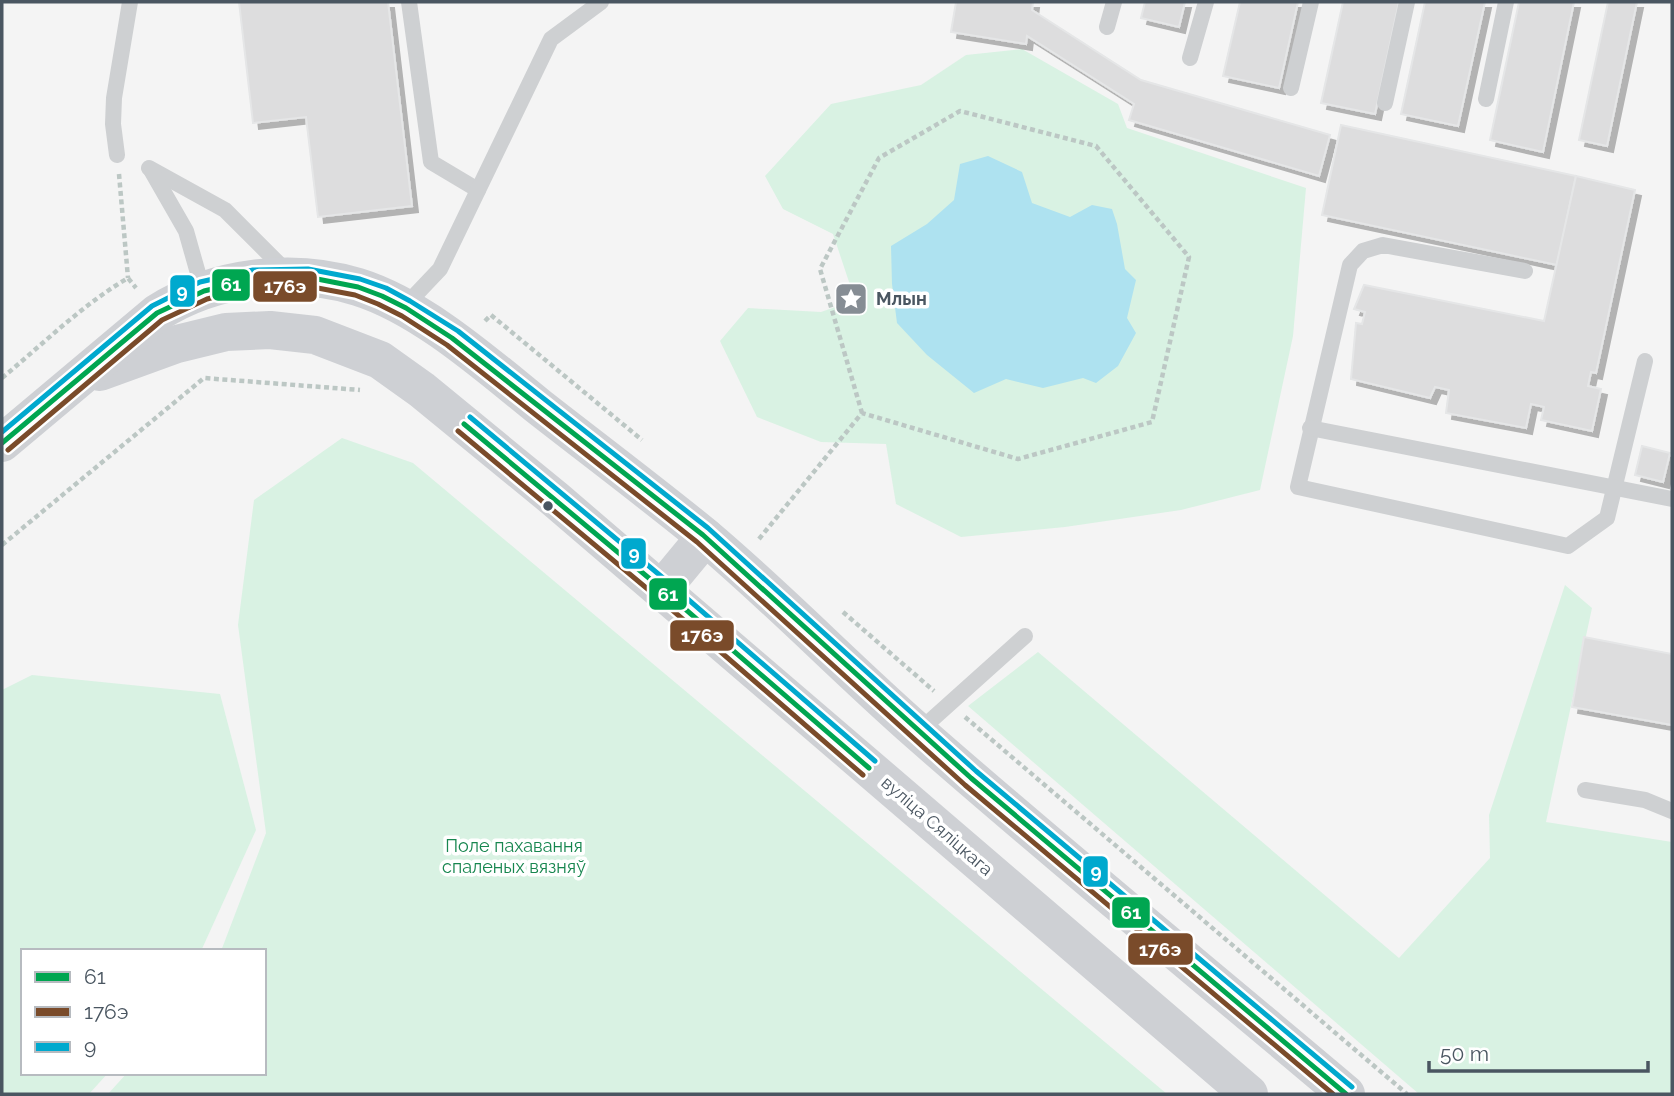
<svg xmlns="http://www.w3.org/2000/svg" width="1674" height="1096" viewBox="0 0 1674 1096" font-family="Raleway,sans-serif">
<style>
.green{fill:#d9f2e3}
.water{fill:#aee2f0}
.building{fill:#ddddde;stroke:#e5e6e7;stroke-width:2;filter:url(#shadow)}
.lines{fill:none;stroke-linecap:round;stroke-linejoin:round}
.path{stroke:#bcc7c4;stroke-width:4.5;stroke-dasharray:5 3.5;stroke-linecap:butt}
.service{stroke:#ced0d2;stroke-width:16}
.secondary{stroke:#ced0d4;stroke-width:38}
.bus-1-casing{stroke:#fff;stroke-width:10}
.bus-2-casing{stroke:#fff;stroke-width:10}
.bus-3-casing{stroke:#fff;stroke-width:10}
.bus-1{stroke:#00a651;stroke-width:5}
.bus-2{stroke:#7a4b2a;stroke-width:5}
.bus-3{stroke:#00a9ce;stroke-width:5}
.bus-dot{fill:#4a5661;stroke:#fff;stroke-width:2.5}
.labels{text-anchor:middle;stroke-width:7;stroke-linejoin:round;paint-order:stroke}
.poi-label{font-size:18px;font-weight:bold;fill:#4a5661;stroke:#fff;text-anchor:start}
.street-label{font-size:18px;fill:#4a5661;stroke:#fff}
.park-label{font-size:18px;fill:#17864f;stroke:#fff}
.line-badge{stroke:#fff;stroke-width:2.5}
.badge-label{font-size:19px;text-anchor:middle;font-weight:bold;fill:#fff}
</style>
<defs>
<filter id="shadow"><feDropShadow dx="6" dy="6" stdDeviation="0" flood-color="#0004"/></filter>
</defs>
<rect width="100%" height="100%" fill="#f4f4f4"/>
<g class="green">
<path d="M1022,49L1118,104L1127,128L1306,188L1293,336L1260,490L1181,510L1065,527L961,537L896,504L886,444L821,442L757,417L720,341L748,308L821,312L855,300L833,234L783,209L765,176L831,104L921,85L966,55Z"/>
<path d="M342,438L413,463L1167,1094H108L127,1073H264V951H221L266,833L238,625L254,500Z"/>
<path d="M1565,585L1592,608L1546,822L1672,842V1094H1419L968,706L1038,652L1399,958L1490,858L1489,815Z"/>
<path d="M32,675L220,694L256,830L201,951H23V1073H108L89,1094H2V690Z"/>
</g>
<path class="water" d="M988,156L1022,172L1032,203L1070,217L1092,205L1112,209L1117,224L1125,269L1136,280L1127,318L1136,333L1118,366L1096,383L1083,378L1043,388L1006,379L974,393L927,355L897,323L892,284L891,246L927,224L954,200L960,164Z"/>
<g class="building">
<path d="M239,2H388L412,206L318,217L306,117L253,123Z"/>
<path d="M956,2H1033L1032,10L1141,80L1330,135L1319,176L1129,120L1134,104L1027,36L1026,44L951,32Z"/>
<path d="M1145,2H1185L1179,27L1141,18Z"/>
<path d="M1240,2H1298L1279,88L1223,76Z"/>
<path d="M1343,2H1399L1375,114L1321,103Z"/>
<path d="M1425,2H1485L1458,126L1401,114Z"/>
<path d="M1519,2H1574L1543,152L1490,140Z"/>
<path d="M1608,2H1637L1607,146L1579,140Z"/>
<path d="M1341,125L1576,176L1557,265L1322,215Z"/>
<path d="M1576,176L1635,190L1596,373L1591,372L1588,386L1601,389L1592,431L1541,420L1544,407L1531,404L1526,428L1446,413L1449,390L1435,387L1430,398L1351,379L1356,323L1362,324L1365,312L1354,309L1364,285L1544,321Z"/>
<path d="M1642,446L1670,453L1663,482L1635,475Z"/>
<path d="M1584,637L1672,654V725L1572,707Z"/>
</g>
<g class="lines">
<g class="path">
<path d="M119,174L128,278"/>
<path d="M485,321L491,315L642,440"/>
<path d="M2,378C43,344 82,305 128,278L136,288"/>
<path d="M759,539L862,413L1018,459L1152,422L1189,257L1096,146L960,111L879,158L820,269L862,413"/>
<path d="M2,545L204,378L360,390"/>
<path d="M843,612L934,691"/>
<path d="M965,717L1407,1094"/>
</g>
<g class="service">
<path d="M409,2L431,162L478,190"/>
<path d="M1107,27L1114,2"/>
<path d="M1190,58L1206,2"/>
<path d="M1291,88L1311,2"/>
<path d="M1486,99L1506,2"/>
<path d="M1385,103L1407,2"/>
<path d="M117,155L113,124L114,98L130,2"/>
<path d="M149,168L225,210L288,273"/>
<path d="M151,170L186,231L203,291"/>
<path d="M1525,271L1383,245L1363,251L1350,265L1298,487L1568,546L1607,518L1645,361"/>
<path d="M403,308L440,269L551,39L601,2"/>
<path d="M1310,428L1672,499"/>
<path d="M918,732L1025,636"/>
<path d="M1585,790L1645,800L1672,811"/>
</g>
<g class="secondary">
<path d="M100,372L177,344L226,332L270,330L315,335L380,360L422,390L555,499L1249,1094"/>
<path d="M2,443L157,313C215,276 293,267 358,287C422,307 486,364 538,406C593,449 649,491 703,535C777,597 845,668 918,732C1058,855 1204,974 1346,1094"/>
<path d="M662,589L705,537"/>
</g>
<defs>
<g id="bus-1">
<path d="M464,424L662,589L869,768"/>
<path d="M2,443L157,313L204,291L255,279L307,277L358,287L382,296L406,308L452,338L703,535L971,778L1346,1094"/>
</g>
<g id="bus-2">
<path d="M458,431L656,596L863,775"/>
<path d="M8,450L162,320L207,299L256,287L307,286L355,295L378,304L402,316L447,345L697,542L965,785L1333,1094"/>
</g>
<g id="bus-3">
<path d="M470,417L668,582L875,761"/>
<path d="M2,432L152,306L200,282L253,270L308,269L360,279L386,288L410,301L458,331L708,528L976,771L1352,1087"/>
</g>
</defs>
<use href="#bus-1" class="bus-1-casing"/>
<use href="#bus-2" class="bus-2-casing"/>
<use href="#bus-3" class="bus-3-casing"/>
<use href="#bus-1" class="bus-1"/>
<use href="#bus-2" class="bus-2"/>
<use href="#bus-3" class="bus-3"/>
</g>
<defs>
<symbol id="sight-square" viewBox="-11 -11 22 22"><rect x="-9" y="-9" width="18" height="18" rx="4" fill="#868d94" stroke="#fff"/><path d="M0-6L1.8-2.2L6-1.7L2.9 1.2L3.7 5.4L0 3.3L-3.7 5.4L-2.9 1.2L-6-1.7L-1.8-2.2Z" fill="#fff"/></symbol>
</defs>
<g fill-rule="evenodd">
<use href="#sight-square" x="832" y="280" width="38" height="38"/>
</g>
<circle class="bus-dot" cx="548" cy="506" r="6"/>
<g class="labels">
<g class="poi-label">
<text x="876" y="305">Млын</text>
</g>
<g class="street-label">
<text transform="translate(937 826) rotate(41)" y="6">вуліца Сяліцкага</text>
</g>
<g class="park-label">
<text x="514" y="852">Поле пахавання<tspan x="514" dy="21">спаленых вязняў</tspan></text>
</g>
</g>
<g class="line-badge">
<rect x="211" y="268" width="40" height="34" rx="7" fill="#00a651"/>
<rect x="252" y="270" width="66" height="33" rx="7" fill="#7a4b2a"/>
<rect x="169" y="274" width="27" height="34" rx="7" fill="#00a9ce"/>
<rect x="620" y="537" width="27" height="33" rx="7" fill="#00a9ce"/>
<rect x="648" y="577" width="40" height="34" rx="7" fill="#00a651"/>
<rect x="669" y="619" width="66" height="33" rx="7" fill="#7a4b2a"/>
<rect x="1082" y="855" width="27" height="33" rx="7" fill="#00a9ce"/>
<rect x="1111" y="896" width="40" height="33" rx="7" fill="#00a651"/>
<rect x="1127" y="932" width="67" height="34" rx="7" fill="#7a4b2a"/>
</g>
<g class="badge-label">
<text x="231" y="291">61</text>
<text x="285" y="293">176э</text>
<text x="182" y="298">9</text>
<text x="634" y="560">9</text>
<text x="668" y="601">61</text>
<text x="702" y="642">176э</text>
<text x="1096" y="878">9</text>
<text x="1131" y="919">61</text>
<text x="1160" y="956">176э</text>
</g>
<rect width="1674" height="1096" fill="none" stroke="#4a5661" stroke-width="7"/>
<rect x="21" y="949" width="245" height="126" fill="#ffffff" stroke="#b7bbc0" stroke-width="2"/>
<rect x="35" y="972" width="35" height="10" fill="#00a651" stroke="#b7bbc0" stroke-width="2"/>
<text x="84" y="984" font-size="21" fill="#4a5661">61</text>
<rect x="35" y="1007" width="35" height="10" fill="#7a4b2a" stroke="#b7bbc0" stroke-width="2"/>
<text x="84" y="1019" font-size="21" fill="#4a5661">176э</text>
<rect x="35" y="1042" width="35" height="10" fill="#00a9ce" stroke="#b7bbc0" stroke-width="2"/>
<text x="84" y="1054" font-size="21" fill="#4a5661">9</text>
<path d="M1429 1061v10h219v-10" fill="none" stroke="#4a5661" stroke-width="3.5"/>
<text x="1440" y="1061" font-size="21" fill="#4a5661" stroke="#ffffff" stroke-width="5" paint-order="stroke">50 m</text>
</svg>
